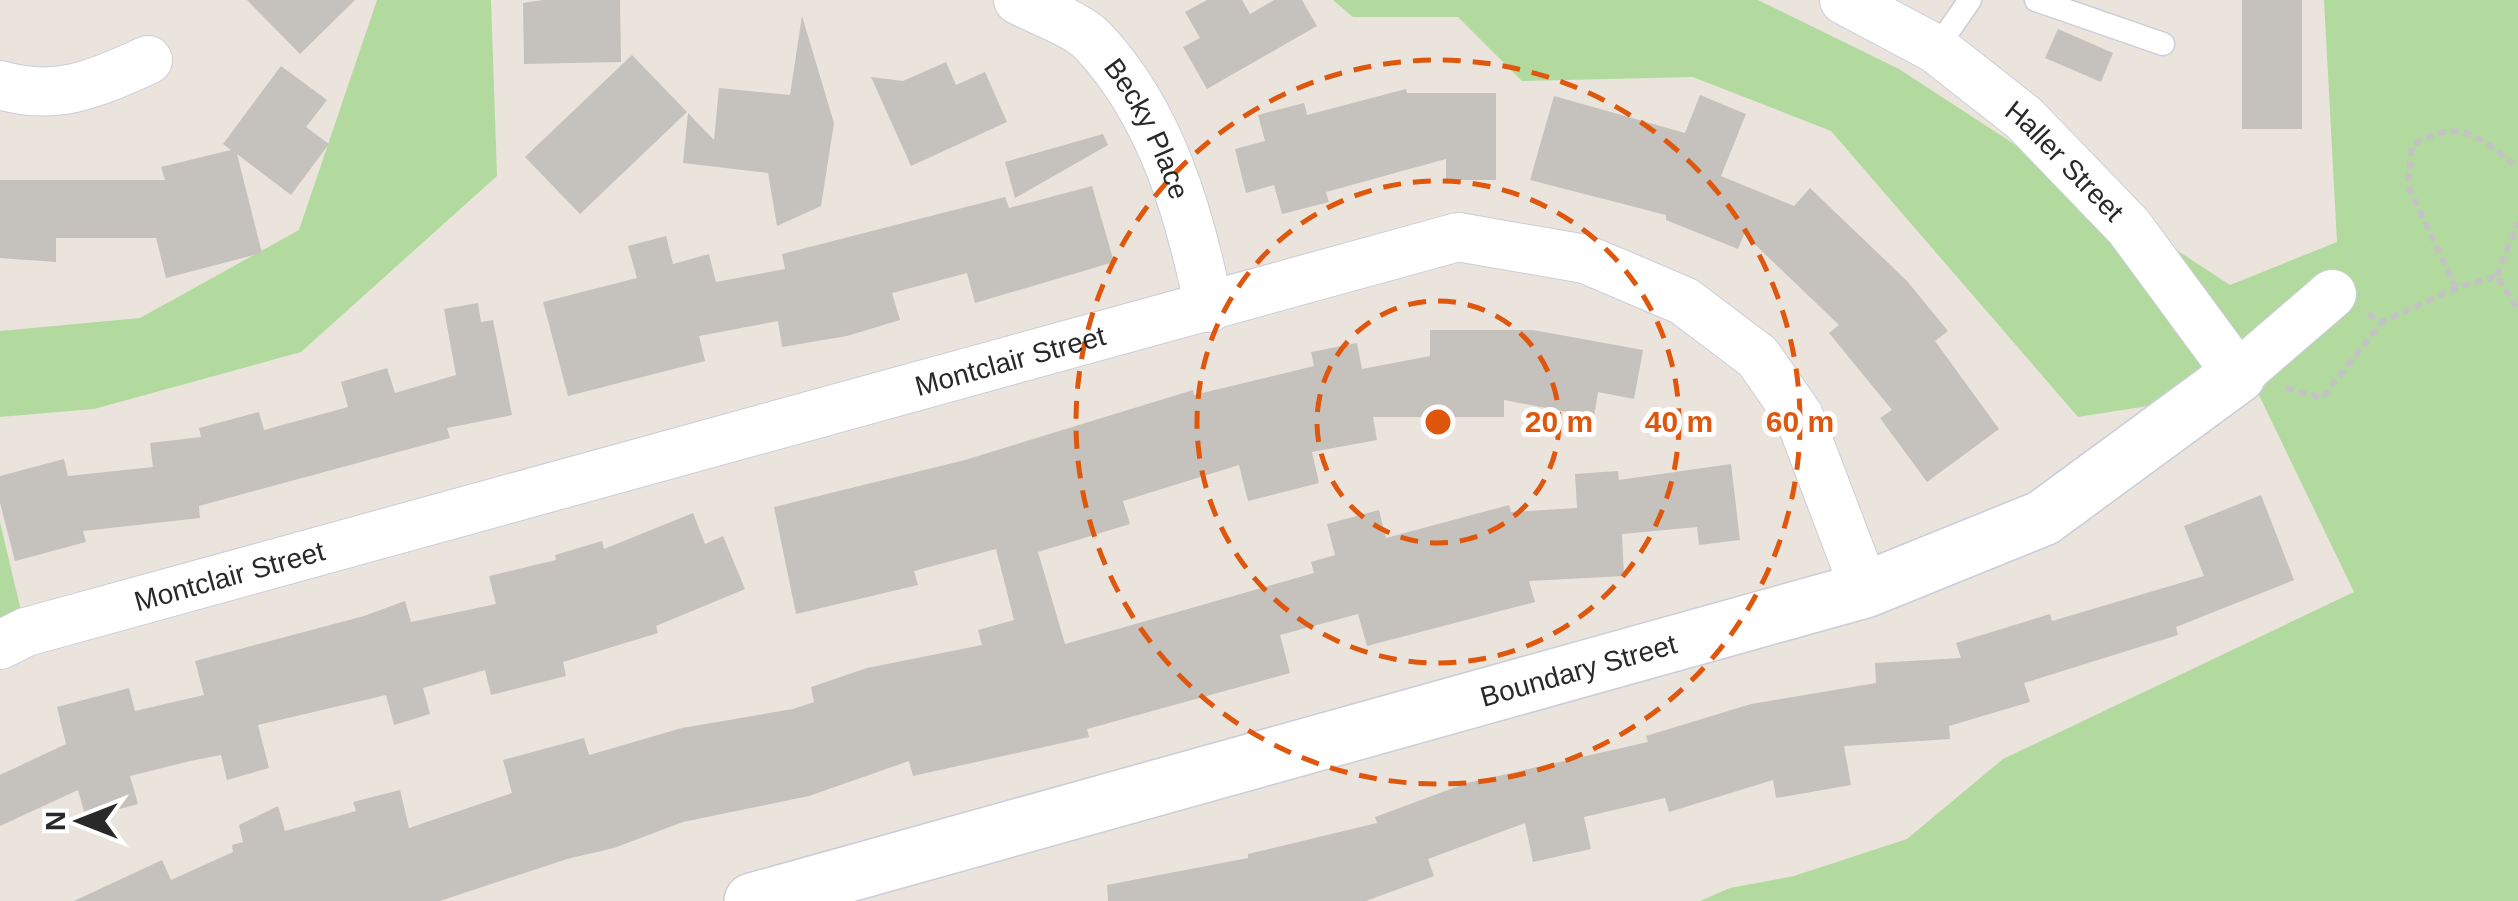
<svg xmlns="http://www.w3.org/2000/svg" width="2518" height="901" viewBox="0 0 2518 901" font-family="Helvetica,sans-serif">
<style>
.green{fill:#b2da9f}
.building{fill:#c5c1bc}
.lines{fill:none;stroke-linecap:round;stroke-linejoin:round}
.lane-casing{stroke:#cbcdd9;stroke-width:25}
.street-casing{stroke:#cbcdd9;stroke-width:50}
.secondary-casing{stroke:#cbcdd9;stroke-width:58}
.path{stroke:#c3c3c3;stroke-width:6;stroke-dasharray:8 5;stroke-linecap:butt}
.lane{stroke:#fff;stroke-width:22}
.street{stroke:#fff;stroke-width:48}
.secondary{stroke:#fff;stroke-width:55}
.ring{fill:none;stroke:#de570d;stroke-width:5;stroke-dasharray:18 12}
.labels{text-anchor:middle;stroke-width:10;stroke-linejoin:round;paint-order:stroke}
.street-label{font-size:28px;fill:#292929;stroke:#fff}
.centre{fill:#de570d;stroke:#fff;stroke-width:5}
.ring-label{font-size:30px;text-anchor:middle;font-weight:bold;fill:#de570d;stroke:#fff;stroke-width:10;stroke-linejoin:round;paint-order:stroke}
</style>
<rect width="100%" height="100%" fill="#eae4dd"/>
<g class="green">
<path d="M377,0H491L497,176L301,352L94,409L0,417V331L140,318L299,230Z"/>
<path d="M1333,0H1758L1899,69L2230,285L2337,242L2324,0H2518V901H1700L1730,888L1794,876L1907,839L2003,759L2354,592L2256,389L2078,417L1831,131L1693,77L1522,81L1458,17H1353Z"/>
<path d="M0,522L26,632L0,645Z"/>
</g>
<g class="building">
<path d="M247,0H355L300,54Z"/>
<path d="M543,0H620L621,62L524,64L523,3Z"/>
<path d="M1207,0H1242L1250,14L1274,0H1302L1317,26L1207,89L1183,47L1200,38L1185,12Z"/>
<rect x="2242" y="0" width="60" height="129"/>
<path d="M802,16L834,123L821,206L777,226L768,173L683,163L688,113L714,140L719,88L790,95Z"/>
<path d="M2058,29L2113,53L2101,82L2045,58Z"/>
<path d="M632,55L687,112L580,214L525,157Z"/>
<path d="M946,62L956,85L985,72L1007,122L911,166L871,77L903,81Z"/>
<path d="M281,66L327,100L306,127L329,144L291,195L237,154L262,253L166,278L156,238H56V262L0,258V180H165L161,167L231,150L223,144Z"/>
<path d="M1406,89L1407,93H1496V180H1446V159L1326,192L1329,202L1282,214L1274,185L1246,193L1235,149L1265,141L1258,115L1304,103L1307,115Z"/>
<path d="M1700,95L1746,114L1721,176L1794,206L1810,188L1907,281L1948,331L1935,341L1999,429L1927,482L1880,418L1892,410L1829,333L1839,325L1744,234L1738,249L1666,220V215L1530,180L1554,96L1685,133Z"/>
<path d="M1103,134L1108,145L1015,198L1005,162Z"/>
<path d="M1092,186L1114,262L975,303L967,273L892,293L900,320L847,336L782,347L778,321L699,336L705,361L568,396L543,302L637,278L628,246L666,236L673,264L709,254L716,282L785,269L782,254L1005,197L1009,208Z"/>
<path d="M478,303L481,322L493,320L512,415L447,428L450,438L199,506L200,518L83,531L86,542L15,561L0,503V476L64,459L68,476L153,467L150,443L201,437L199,428L259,412L264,430L348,407L341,382L387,368L395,393L456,375L444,309Z"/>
<path d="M1430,330H1533L1643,350L1634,399L1598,392L1594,417L1504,400V417H1373L1377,440L1312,452L1319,483L1248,501L1239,465L1123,501L1130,524L1038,552L1065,644L1314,573L1311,562L1335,555L1327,524L1379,510L1386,538L1509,505L1511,512L1577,508L1575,474L1618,471L1619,480L1731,464L1740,540L1699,545L1697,527L1622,534L1624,576L1529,581L1535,602L1367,646L1358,614L1280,635L1290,673L1087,729L1089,737L913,776L909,761L809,796L683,822L614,848L567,859L440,901H74L162,860L171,880L233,852L232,845L243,842L239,825L278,806L285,831L356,811L353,802L400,790L409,828L512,793L503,760L584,738L589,755L682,728L793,709L814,702L811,687L867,668L982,645L978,630L1014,620L996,549L914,571L918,585L796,614L774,507L965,460L1193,390L1194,395L1314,366L1311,352L1357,343L1362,369L1430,356Z"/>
<path d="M2261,495L2294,580L2176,627L2178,635L2024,683L2030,702L1949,726L1950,739L1844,746L1851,785L1776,798L1773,780L1669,812L1665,798L1584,817L1591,849L1533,862L1525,823L1428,859L1434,876L1366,901H1108L1107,885L1248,858V854L1377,823L1375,817L1467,783L1648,742L1646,736L1751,704L1876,683L1875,663L1961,658L1956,643L2050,614L2052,621L2204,576L2184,526Z"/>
<path d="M693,513L705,544L723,536L745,589L656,626L658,633L563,662L566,676L491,695L485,670L423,688L430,714L394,725L386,695L258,725L269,768L227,780L221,755L190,761L130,776L138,804L86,818L78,790L0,826V775L66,744L57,707L129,688L135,711L204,695L195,661L364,616L405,601L411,622L496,604L489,576L556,560L555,555L602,541L604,549Z"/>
</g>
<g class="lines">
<defs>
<g id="lane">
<path d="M2036,0L2163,44"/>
<path d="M1936,49L1970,0"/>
</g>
<g id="street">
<path id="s1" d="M1018,0C1040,12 1075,23 1093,41C1161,113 1190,214 1209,308"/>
<path id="s2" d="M1844,0L1936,49L2024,118L2129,227L2238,375L2332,294"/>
<path d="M0,85C58,102 96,83 148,60"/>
<path id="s3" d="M0,645L26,632L1458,237L1585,259L1684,301L1758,357L1799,416L1865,590"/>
</g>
<g id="secondary">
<path id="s4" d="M752,901L1865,590L2043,518L2238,375"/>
</g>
</defs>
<use href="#lane" class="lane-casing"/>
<use href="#street" class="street-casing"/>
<use href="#secondary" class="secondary-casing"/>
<g class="path">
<path d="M2497,276L2518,222"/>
<path d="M2456,288L2408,186L2412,146C2457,116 2480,136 2518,168"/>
<path d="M2368,314L2382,322L2456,288L2497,276L2518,310"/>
<path d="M2286,388L2322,398L2382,322"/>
</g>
<use href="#lane" class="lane"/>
<use href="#street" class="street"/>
<use href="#secondary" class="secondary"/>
</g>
<g class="ring">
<circle cx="1438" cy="422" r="121"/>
<circle cx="1438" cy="422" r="241"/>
<circle cx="1438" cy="422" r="362"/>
</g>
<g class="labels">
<g class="street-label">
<text dy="10" stroke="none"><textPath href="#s1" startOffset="190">Becky Place</textPath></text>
<text dy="10" stroke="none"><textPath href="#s2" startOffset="275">Haller Street</textPath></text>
<text dy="10" stroke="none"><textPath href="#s3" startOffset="1050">Montclair Street</textPath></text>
<text dy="10" stroke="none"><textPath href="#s3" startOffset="240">Montclair Street</textPath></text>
<text dy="10" stroke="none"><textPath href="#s4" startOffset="858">Boundary Street</textPath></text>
</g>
</g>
<circle cx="1438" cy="422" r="15" class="centre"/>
<g class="ring-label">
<text x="1559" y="432">20 m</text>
<text x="1679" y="432">40 m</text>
<text x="1800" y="432">60 m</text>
</g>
<g transform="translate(80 821) rotate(270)" stroke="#ffffff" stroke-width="8" paint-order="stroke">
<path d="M0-8L18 38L0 25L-18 38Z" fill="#292929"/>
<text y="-15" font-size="28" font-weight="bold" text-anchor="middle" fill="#292929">N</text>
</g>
</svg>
